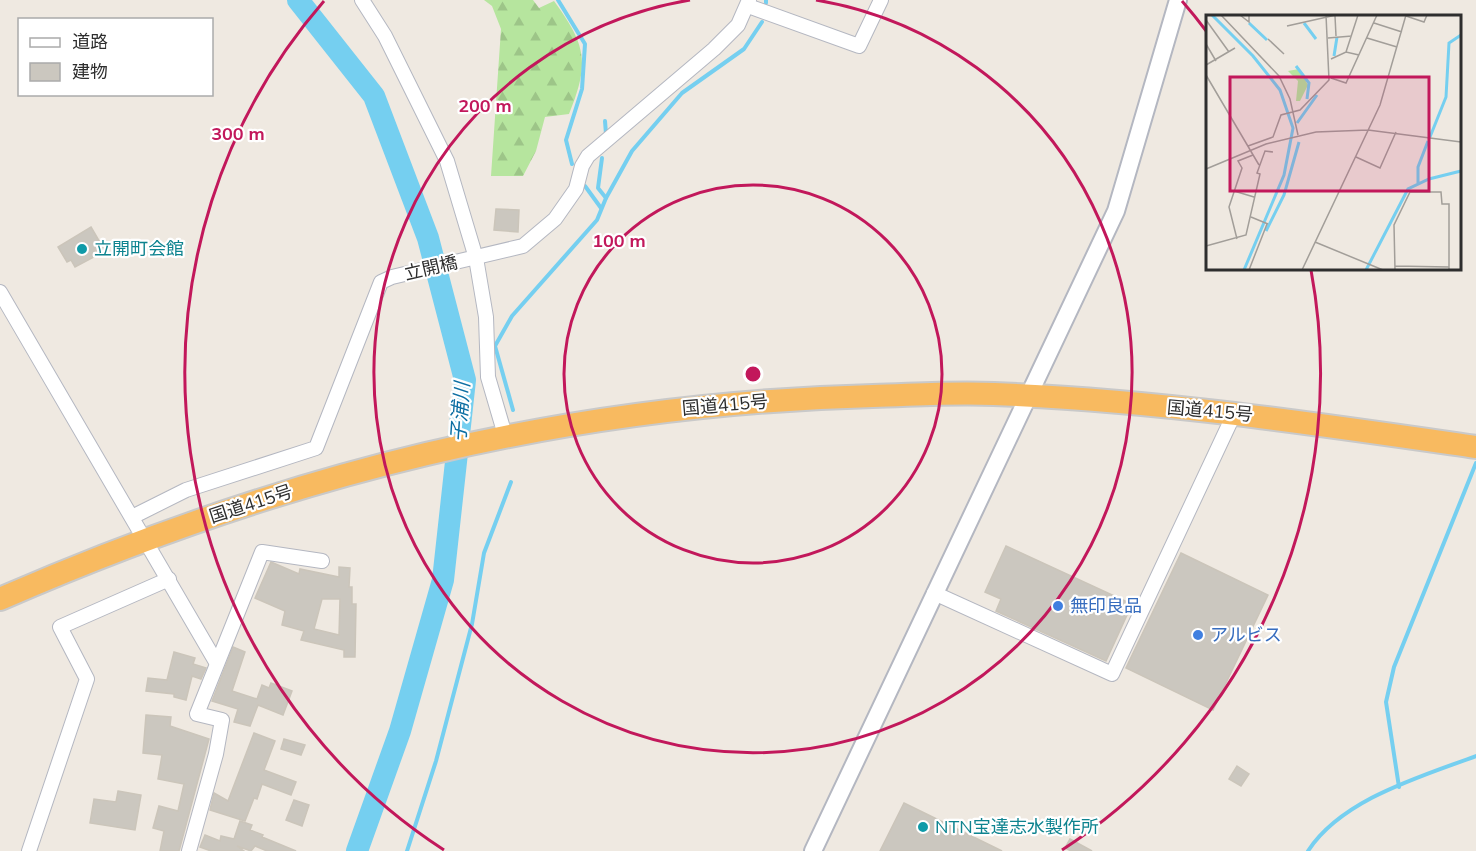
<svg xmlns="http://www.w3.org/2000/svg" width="1476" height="851" viewBox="0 0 1476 851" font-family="Mulish,'Noto Sans JP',sans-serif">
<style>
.forest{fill:url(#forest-firs)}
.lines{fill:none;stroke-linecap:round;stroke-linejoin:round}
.stream{stroke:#75cff0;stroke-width:4}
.river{stroke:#75cff0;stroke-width:22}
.building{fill:#cbc7bf;stroke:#cbc5ba;stroke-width:1.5;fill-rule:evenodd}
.minor-casing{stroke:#b4b7c1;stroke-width:16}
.tertiary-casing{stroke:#b4b7c1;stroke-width:20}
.trunk-casing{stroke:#c9c9c9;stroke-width:26}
.minor{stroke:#fff;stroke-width:14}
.tertiary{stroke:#fff;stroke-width:16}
.trunk{stroke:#f8ba60;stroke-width:22}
.ring{fill:none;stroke:#c2185b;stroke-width:3}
.culture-dot{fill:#0f9aa8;stroke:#fff;stroke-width:2}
.shop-dot{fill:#3f7fe0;stroke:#fff;stroke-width:2}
.labels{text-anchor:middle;stroke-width:4.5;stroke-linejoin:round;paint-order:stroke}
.culture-label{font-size:18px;fill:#0d838f;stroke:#fff;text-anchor:start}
.street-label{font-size:18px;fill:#2e2e2e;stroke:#fff}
.shop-label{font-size:18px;fill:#366cbe;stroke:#fff;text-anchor:start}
.water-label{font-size:20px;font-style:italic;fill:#0d6fa3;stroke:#fff}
.inset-river{fill:none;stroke:#75cff0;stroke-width:3}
.inset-road{fill:none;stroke:#a29e99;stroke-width:1.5}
.view{fill:#c2185b;fill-opacity:0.15;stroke:#c2185b;stroke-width:3}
.inset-edge{fill:none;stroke:#2e2e2e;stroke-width:3}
.centre{fill:#c2185b;stroke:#fff;stroke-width:3}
.ring-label{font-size:18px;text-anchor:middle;font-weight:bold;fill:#c2185b;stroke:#fff;stroke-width:4.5;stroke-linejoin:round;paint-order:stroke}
</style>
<defs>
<pattern id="forest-firs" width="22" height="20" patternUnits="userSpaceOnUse" patternTransform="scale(1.5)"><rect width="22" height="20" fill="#b6e59e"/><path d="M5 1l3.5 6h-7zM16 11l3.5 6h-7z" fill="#9dc588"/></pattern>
</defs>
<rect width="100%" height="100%" fill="#efe9e1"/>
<path class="forest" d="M484,0H533L539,8L554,1C586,45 590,62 569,114L545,117L536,151L523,176H491L501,29L492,6Z"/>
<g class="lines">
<g class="stream">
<path d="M558,0L585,44L582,89L566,140L572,164"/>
<path d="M766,0V3"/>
<path d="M605,121L606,134"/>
<path d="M602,158L598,188L606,198"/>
<path d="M585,186L601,208"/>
<path d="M513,410L495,346L512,316L597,220L606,198L632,151L682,93L744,49L762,22"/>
<path d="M1399,787L1386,702L1394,667L1476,463"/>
<path d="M407,851L436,761L472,624L484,553L511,482"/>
<path d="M1308,851C1342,799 1420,777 1476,756"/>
</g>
<path class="river" d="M298,0L374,96L428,238L465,380L443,580L400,731L357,851"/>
</g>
<g class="building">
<path d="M496,209L519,210L518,232L494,230Z"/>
<path d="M91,227L105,251L75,267L71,260L67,262L58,247Z"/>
<path d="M1006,546L1132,604L1106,661L996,611L1001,599L985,592Z"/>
<path d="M1181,553L1268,595L1213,710L1126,668Z"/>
<path d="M271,562L299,574L300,569L339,577V567L350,568L349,587H352V604H356L355,657H344V650L301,640L304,631L282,625L285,611L255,598ZM322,599H340L339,635L314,629Z"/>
<path d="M233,647L245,652L232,691L257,699L262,685L269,688L271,683L292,691L283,715L258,705L250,726L234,722L238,709L212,701Z"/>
<path d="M174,652L195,658L193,664L206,668L201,679L192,676L186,700L174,697V694L146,691L148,678L167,680Z"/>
<path d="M146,715L171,717L170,726L209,739L179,851H160L164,831L153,828L159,806L178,811L184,784L158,779L162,755L143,753Z"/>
<path d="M254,733L275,741L264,770L296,782L291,795L262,784L257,799L254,798L245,821L210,810L214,793L228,801Z"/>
<path d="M284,739L305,745L301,755L281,749Z"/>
<path d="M1237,766L1249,774L1241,786L1229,779Z"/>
<path d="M118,791L141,795L135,830L90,823L94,799L116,802Z"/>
<path d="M294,800L309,805L302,826L286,820Z"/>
<path d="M904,803L1002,851H880Z"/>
<path d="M240,821L252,825L250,830L263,835L262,837L296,851H267L255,846L251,851L237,846L244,851H211L200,847L205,835L220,841L221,836L234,839Z"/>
<path d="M1070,839L1092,851H1071L1065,848Z"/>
</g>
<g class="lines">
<defs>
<g id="minor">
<path d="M362,0L385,36L447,161L476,258L486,317L488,377L505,435"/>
<path d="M748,6L859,46L881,0"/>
<path d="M0,292L216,662"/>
<path d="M132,517L186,490L316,448L381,282L392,277L523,246L555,219L576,189L582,166L588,156L714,49L738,25L749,0"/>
<path d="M934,593L1112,674L1235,412"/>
<path d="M29,851L87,679L60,627L169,579"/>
<path d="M189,851L216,754L222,720L197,714L262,552L322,561"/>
</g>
<path id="tertiary" d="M813,851L1116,211L1178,0"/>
<path id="trunk" d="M0,599C284,475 562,404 873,396C913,395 954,392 994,394C1156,400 1316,424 1476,447"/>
</defs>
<use href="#minor" class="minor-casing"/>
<use href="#tertiary" class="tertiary-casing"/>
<use href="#trunk" class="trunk-casing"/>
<use href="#minor" class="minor"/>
<use href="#tertiary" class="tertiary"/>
<use href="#trunk" class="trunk"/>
</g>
<g class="ring">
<circle cx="753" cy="374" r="189"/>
<path d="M816 0A379 379 0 1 1 690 0"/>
<path d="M444 850A568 568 0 0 1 324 1M1182 1A568 568 0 0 1 1207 32M1311 270A568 568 0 0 1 1062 850"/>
</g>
<g class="culture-dot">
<circle cx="82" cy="249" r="6"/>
<circle cx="923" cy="827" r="6"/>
</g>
<g class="shop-dot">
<circle cx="1058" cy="606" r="6"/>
<circle cx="1198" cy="635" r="6"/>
</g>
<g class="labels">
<g class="culture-label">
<text x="94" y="255">立開町会館</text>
<text x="935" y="833">NTN宝達志水製作所</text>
</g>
<g class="street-label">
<text transform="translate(431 268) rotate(-13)" y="6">立開橋</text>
<text transform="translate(725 405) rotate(-5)" y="6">国道415号</text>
<text transform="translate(1210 411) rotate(5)" y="6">国道415号</text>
<text transform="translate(251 504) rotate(-18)" y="6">国道415号</text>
</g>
<g class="shop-label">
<text x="1070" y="612">無印良品</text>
<text x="1210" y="641">アルビス</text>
</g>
<g class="water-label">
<text transform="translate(460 412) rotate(-86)" y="7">子浦川</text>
</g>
</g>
<g transform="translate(1206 15)">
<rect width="255" height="255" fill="#efe9e1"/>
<path d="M93,54L102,70L94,86H90L92,66L82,56Z" fill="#b6e59e"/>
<path class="inset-river" d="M6,0L47,41L74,75L87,113L78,160L38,255M43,8L61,25M98,8L110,24M128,41L131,22M90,51L103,68L101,84M91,108L111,80M224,122L240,82L243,28L255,20M212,168V152L222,126M60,216L78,180L93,127M160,255L202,174L223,164L255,156"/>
<path class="inset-road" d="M15,0L73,61L84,84L92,120M34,0L43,7V0M129,1L130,21M200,1L218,7L221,0M0,5L23,37M168,8L196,17M81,11L130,0M122,23L146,21M161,23L191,32M62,24L78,39M0,29L10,46M140,37L152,0M125,44L140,37L153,40M0,50L29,33M0,60L53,150M125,63L140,68L171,0M42,131L67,122L75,100L94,95L123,65L120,0M150,142L174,153L190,117M0,154L60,129L110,117L162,115L255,127M28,176L48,182M45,202L62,209M31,224L23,192L36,153L32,146L47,140M109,227L177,255M0,231L40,220L54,159L51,158L59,136L67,137M189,251L243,252M43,255L61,209M96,255L174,90L200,0M189,255L188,210L204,177H235L236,189H243V255"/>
<path class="view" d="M24,62H223V176H24Z"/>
<rect width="255" height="255" class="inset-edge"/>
</g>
<circle cx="753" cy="374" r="9" class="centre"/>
<g class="ring-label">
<text x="485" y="112">200 m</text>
<text x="238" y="140">300 m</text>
<text x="619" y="247">100 m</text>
</g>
<rect x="18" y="18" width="195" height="78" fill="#ffffff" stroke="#ababab" stroke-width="1.5"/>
<rect x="30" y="38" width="30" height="9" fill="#ffffff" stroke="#ababab" stroke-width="1.5"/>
<text x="72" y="48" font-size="18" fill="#2e2e2e">道路</text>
<rect x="30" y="63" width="30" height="18" fill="#cbc7bf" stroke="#ababab" stroke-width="1.5"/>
<text x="72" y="78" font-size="18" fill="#2e2e2e">建物</text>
</svg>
